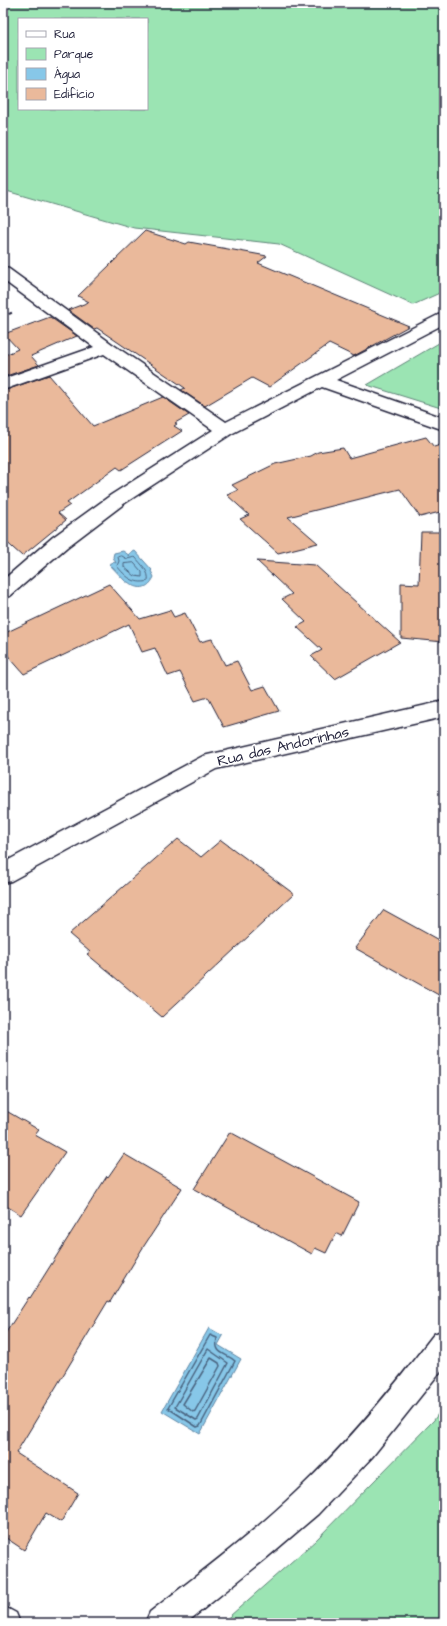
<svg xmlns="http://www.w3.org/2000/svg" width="447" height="1626" viewBox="0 0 447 1626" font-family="'Architects Daughter',sans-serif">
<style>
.green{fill:#9be4b3;stroke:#5e8377;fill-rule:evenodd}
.water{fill:#87c7e8;stroke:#5f85a3}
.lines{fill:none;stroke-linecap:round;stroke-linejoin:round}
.shore-far1{stroke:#4a6480;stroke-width:1}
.shore{stroke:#4a6480;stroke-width:1.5}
.building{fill:#eab99b;stroke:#22223b}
.service-casing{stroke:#22223b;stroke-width:3}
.minor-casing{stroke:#22223b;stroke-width:3}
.secondary-casing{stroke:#22223b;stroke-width:3}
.path{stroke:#22223b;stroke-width:2;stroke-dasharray:3.5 2.5;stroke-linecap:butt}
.service{fill:#fff;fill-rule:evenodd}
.minor{fill:#fff;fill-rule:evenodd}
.secondary{fill:#fff;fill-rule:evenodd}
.labels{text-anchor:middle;stroke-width:3;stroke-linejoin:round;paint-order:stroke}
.street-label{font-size:15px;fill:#22223b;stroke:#fff}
</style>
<rect width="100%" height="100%" fill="#fff"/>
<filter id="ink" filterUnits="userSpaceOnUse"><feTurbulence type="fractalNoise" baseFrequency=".025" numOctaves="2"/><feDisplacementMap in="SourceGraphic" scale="8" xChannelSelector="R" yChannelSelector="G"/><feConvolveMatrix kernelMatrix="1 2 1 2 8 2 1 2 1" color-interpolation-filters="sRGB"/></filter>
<g filter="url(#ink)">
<g class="green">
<path d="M3,3H444V291L413,305L279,244L134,228L3,190ZM19,19H147V109H19Z"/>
<path d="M444,340V409L367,385Z"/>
<path d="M444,1405V1623H222L315,1541L434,1420Z"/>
</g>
<g class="water">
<path d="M123,551L130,556L129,554L135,551L152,570L151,571L154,577C148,590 138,590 128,582H126L109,564L114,562L116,563L113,557L114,553Z"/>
<path d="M209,1328L223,1336L218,1345L241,1359L200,1434L162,1411Z"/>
</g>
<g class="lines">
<g class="shore-far1">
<path d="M122,556L127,559L135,557C141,564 150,572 148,581C134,585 125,576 117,566L119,561L118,557Z"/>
<path d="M134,563L142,572V577L135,576L124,567V564Z"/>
</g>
<g class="shore">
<path d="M210,1335L217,1338C214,1355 225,1352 235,1361L200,1426L197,1427L168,1408Z"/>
<path d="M208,1349L228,1363L198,1419L196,1420L175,1407Z"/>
<path d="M211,1358L219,1363L220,1366L195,1411L193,1412L183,1404Z"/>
</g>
</g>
<g class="building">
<path d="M145,231L186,244L189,242L267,256L258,263L409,326L354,356L329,344L269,387L252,378L205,406L181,390L185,388L97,328L94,329L68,310L89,302L78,296Z"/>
<path d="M50,317L77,336L31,356L39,365L3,377V356L18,349L4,334Z"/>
<path d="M49,375L93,426L163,397L189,415L175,423L177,424L174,426L182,431L121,470L117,467L67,503L70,505L58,513L66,520L22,556L3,539V391Z"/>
<path d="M426,437L434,447L444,444V511L420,517L400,489L288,517L318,543L278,553L240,519L249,515L227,495L238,490L232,485L275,464L311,456L318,452L343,448L349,458Z"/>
<path d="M421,532H444V642L401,638V583L419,584Z"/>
<path d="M257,561L315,565L400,642L335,679L311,656L322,650L297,627L306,622L282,599L292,594Z"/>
<path d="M109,584L140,619L170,610L174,617L185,613L200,642L212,639L225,665L237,661L252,690L265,686L279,711L224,727L208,697L195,701L180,672L168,676L155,648L142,652L129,624L24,674L3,650V634Z"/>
<path d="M178,839L201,857L221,840L294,894L162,1017L87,954L90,952L69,934Z"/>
<path d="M384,910L444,943V998L355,948Z"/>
<path d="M3,1109L39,1130L35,1135L65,1152L21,1215L3,1204Z"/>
<path d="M230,1132L359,1202L342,1236L336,1233L326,1253L315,1248L312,1254L194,1189Z"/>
<path d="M124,1154L182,1188L142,1249L110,1302L108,1301L16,1453L78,1493L61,1522L46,1513L24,1550L3,1536V1337L29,1297L30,1298L107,1176L108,1177Z"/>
</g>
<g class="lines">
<defs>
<path id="service" d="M3,1606L16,1613L20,1623H3Z"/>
<g id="minor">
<path d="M3,267L9,269L112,344L226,422L438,315L444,313V324L336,380L444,418V430L322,387L231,434L125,503L67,547L10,596L3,598V580L53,537L111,495L213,430L104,354L3,390V379L94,347L3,280Z"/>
<path d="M444,701V717L216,769L11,881L3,883V863L203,756Z"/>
</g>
<path id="secondary" d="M444,1330V1367L372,1457L318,1514L264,1560L186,1623H145L150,1612C200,1573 251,1535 297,1491C348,1443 392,1389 434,1334Z"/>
</defs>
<use href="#service" class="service-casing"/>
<use href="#minor" class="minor-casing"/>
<use href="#secondary" class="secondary-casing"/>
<path class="path" d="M3,316L14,312"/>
<use href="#service" class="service"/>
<use href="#minor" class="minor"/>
<use href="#secondary" class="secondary"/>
</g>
</g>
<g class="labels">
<g class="street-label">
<text transform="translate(283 746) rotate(-13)" y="5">Rua das Andorinhas</text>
</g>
</g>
<rect width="447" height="1626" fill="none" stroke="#fff" stroke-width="16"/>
<rect x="8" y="8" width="431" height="1610" fill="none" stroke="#22223b" stroke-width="1.5" filter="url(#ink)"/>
<rect x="18" y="18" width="130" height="92" fill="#ffffff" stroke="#a7a7b1"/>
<rect x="26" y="31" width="20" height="6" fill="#ffffff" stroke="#a7a7b1"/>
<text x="54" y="38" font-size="12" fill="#22223b">Rua</text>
<rect x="26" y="48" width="20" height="12" fill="#9be4b3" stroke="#a7a7b1"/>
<text x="54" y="58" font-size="12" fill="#22223b">Parque</text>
<rect x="26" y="68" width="20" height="12" fill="#87c7e8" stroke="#a7a7b1"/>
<text x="54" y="78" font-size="12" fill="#22223b">Água</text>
<rect x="26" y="88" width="20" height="12" fill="#eab99b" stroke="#a7a7b1"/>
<text x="54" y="98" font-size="12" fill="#22223b">Edifício</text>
</svg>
